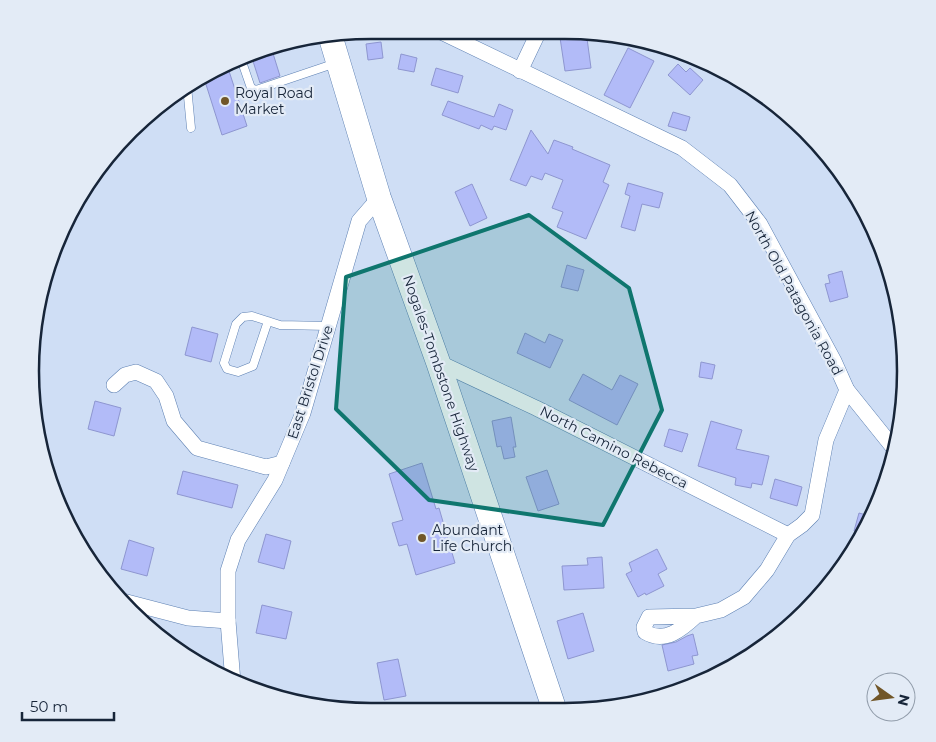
<svg xmlns="http://www.w3.org/2000/svg" width="936" height="742" viewBox="0 0 936 742" font-family="Montserrat,sans-serif">
<style>
.building{fill:#b2bbf8;stroke:#8e96d0}
.lines{fill:none;stroke-linecap:round;stroke-linejoin:round}
.lane-casing{stroke:#5e81b3;stroke-width:9}
.street-casing{stroke:#5e81b3;stroke-width:16}
.primary-casing{stroke:#5e81b3;stroke-width:25}
.lane{stroke:#fff;stroke-width:8}
.street{stroke:#fff;stroke-width:15}
.primary{stroke:#fff;stroke-width:24}
.marked{fill:#0f766e;fill-opacity:0.2;stroke:#0f766e;stroke-width:4;stroke-linejoin:round}
.poi-dot{fill:#715628;stroke:#e3ebf6;stroke-width:2}
.labels{text-anchor:middle;stroke-width:4.5;stroke-linejoin:round;paint-order:stroke}
.poi-label{font-size:14px;fill:#172539;stroke:#e3ebf6;text-anchor:start}
.street-label{font-size:14px;fill:#172539;stroke:#e3ebf6}
.rim{fill:none;stroke:#172539;stroke-width:2.5}
</style>
<rect width="100%" height="100%" fill="#cfdef5"/>
<g class="building">
<path d="M559,31H586L591,68L565,71Z"/>
<path d="M381,42L383,58L368,60L366,44Z"/>
<path d="M271,47L280,76L260,83L251,55Z"/>
<path d="M628,48L654,61L630,108L604,95Z"/>
<path d="M401,54L417,58L414,72L398,69Z"/>
<path d="M678,64L686,72L690,68L703,80L690,95L668,75Z"/>
<path d="M227,65L247,126L222,135L203,75Z"/>
<path d="M436,68L463,76L458,93L431,85Z"/>
<path d="M448,101L494,117L499,104L513,110L506,130L494,126L492,130L481,125L479,129L442,115Z"/>
<path d="M673,112L690,117L686,131L668,126Z"/>
<path d="M531,130L548,154L554,140L573,147L572,149L610,165L603,182L609,185L586,239L557,227L563,212L552,208L563,180L545,173L542,180L531,176L526,186L510,180Z"/>
<path d="M628,183L663,193L659,208L642,204L635,231L621,227L630,196L625,194Z"/>
<path d="M472,184L487,218L470,226L455,192Z"/>
<path d="M567,265L584,270L578,291L561,287Z"/>
<path d="M842,271L848,297L830,302L825,284L830,283L828,275Z"/>
<path d="M192,327L218,334L211,362L185,355Z"/>
<path d="M525,333L545,343L549,334L563,340L550,368L517,353Z"/>
<path d="M701,362L715,365L712,379L699,377Z"/>
<path d="M583,374L612,390L620,375L638,384L617,425L569,400Z"/>
<path d="M95,401L121,408L114,436L88,429Z"/>
<path d="M511,417L516,447H513L515,457L504,459L501,446L497,447L492,421Z"/>
<path d="M711,421L742,430L736,449L769,456L762,485L752,483L751,488L735,485L736,478L698,466Z"/>
<path d="M669,429L688,434L682,452L664,446Z"/>
<path d="M422,463L436,509L439,508L455,563L416,575L407,544L399,546L392,523L403,520L389,474Z"/>
<path d="M547,470L559,504L538,511L526,477Z"/>
<path d="M183,471L238,485L232,508L177,494Z"/>
<path d="M775,479L802,487L797,506L770,498Z"/>
<path d="M859,513L873,517L864,533L854,531Z"/>
<path d="M266,534L291,541L284,569L258,562Z"/>
<path d="M129,540L154,548L147,576L121,569Z"/>
<path d="M657,549L667,569L658,574L664,586L646,595L645,593L638,597L626,574L632,571L629,563Z"/>
<path d="M602,557L604,588L564,590L562,566L588,565L587,558Z"/>
<path d="M262,605L292,612L286,639L256,633Z"/>
<path d="M583,613L594,651L568,659L557,621Z"/>
<path d="M693,634L698,655L692,656L694,664L668,671L662,645L676,642L687,636Z"/>
<path d="M398,659L406,696L384,700L377,663Z"/>
</g>
<g class="lines">
<defs>
<g id="lane">
<path d="M241,59L251,88L256,90L336,63"/>
<path d="M187,86L191,128"/>
<path d="M268,321L253,366L238,372L227,369L224,363L236,324L243,317L252,316L280,325L328,326"/>
</g>
<g id="street">
<path d="M437,30L682,148L730,185L760,224L834,361L847,390L896,451"/>
<path d="M520,71L539,31"/>
<path d="M438,362L536,408L788,535"/>
<path d="M114,385L125,375L136,372L156,381L166,396L174,421L197,448L266,467L282,463"/>
<path d="M119,600L188,618L228,621"/>
<path d="M696,616C682,629 665,644 645,632L644,627L649,617L696,616L721,610L744,597L767,570L788,535L802,525L812,515L826,440L847,390"/>
<path d="M233,682L228,621V571L238,540L275,480L303,413L359,221L379,198"/>
</g>
<path id="primary" d="M330,35L379,198L438,362L555,711"/>
</defs>
<use href="#lane" class="lane-casing"/>
<use href="#street" class="street-casing"/>
<use href="#primary" class="primary-casing"/>
<use href="#lane" class="lane"/>
<use href="#street" class="street"/>
<use href="#primary" class="primary"/>
</g>
<path class="marked" d="M529,215L629,288L662,410L603,525L429,500L336,409L346,277Z"/>
<g class="poi-dot">
<circle cx="225" cy="101" r="5"/>
<circle cx="422" cy="538" r="5"/>
</g>
<g class="labels">
<g class="poi-label">
<text x="235" y="98">Royal Road<tspan x="235" dy="16">Market</tspan></text>
<text x="432" y="535">Abundant<tspan x="432" dy="16">Life Church</tspan></text>
</g>
<g class="street-label">
<text transform="translate(794 293) rotate(61)" y="5">North Old Patagonia Road</text>
<text transform="translate(441 373) rotate(71)" y="5">Nogales-Tombstone Highway</text>
<text transform="translate(310 382) rotate(-72)" y="5">East Bristol Drive</text>
<text transform="translate(614 447) rotate(27)" y="5">North Camino Rebecca</text>
</g>
</g>
<path d="M0 0H936V742H0ZM371 39H565A332 332 0 0 1 897 371V371A332 332 0 0 1 565 703H371A332 332 0 0 1 39 371V371A332 332 0 0 1 371 39Z" fill="#e3ebf6" fill-rule="evenodd"/>
<path class="rim" d="M371 39H565A332 332 0 0 1 897 371V371A332 332 0 0 1 565 703H371A332 332 0 0 1 39 371V371A332 332 0 0 1 371 39Z"/>
<g transform="translate(891 697) rotate(104)"><circle r="24" fill="#e3ebf6" stroke="#919caa"/>
<path d="M0-4L9 19L0 12L-9 19Z" fill="#715628"/>
<text y="-8" font-size="14" font-weight="bold" text-anchor="middle" fill="#172539">N</text>
</g>
<path d="M22 712v8h92v-8" fill="none" stroke="#172539" stroke-width="2.5"/>
<text x="30" y="712" font-size="15" fill="#172539" stroke="#e3ebf6" stroke-width="4" paint-order="stroke">50 m</text>
</svg>
